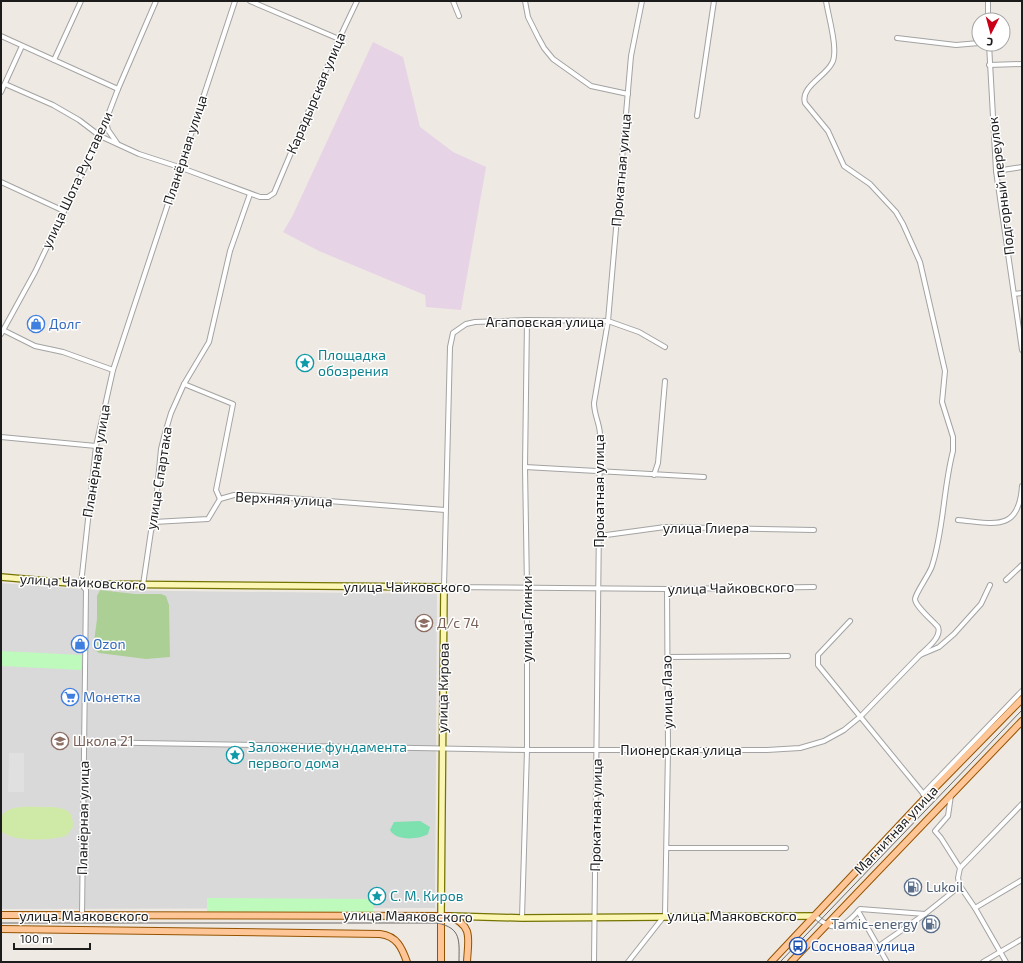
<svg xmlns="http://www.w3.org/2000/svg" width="1023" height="963" viewBox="0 0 1023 963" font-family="'Exo 2',sans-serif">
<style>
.residential{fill:#dad9d9}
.industrial{fill:#e7d3e6}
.grass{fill:#cfeaa6}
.forest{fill:#accf95}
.park{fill:#befabc}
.pitch{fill:#7de0af}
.parking{fill:#e0e0e0}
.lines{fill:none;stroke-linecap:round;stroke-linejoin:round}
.street-casing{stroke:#a3a3a3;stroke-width:6}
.secondary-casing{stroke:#757402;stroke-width:8}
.primary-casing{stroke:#955300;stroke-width:8}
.street{stroke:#fff;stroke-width:4}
.secondary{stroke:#fbf6b3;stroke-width:5.5}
.primary{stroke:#fec697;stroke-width:6}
.tram{stroke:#6a6a6a;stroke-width:1}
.labels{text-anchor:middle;stroke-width:3;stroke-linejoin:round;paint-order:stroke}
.street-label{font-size:14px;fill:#1c1c1c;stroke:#fff}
.shop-label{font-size:14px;fill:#366cbe;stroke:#fff;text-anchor:start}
.culture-label{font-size:14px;fill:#0d838f;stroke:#fff;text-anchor:start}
.education-label{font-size:14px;fill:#785e54;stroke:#fff;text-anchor:start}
.service-label{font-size:14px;fill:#4e5e75;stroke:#fff;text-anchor:start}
.transit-label{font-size:14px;fill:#164399;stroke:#fff;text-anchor:start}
</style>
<rect width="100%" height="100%" fill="#eee9e2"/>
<path class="residential" d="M1,583L94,590L437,594L435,908L1,909Z"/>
<path class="industrial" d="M373,42L403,57L420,127L453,152L486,167L461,310L426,307L425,295L319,251L283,232L292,217Z"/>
<path class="grass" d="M52,807C67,809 73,810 73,827L66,836C50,840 14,843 1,831V816C10,803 38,808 52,807Z"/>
<path class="forest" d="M100,590L135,594H161L166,596L169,605L170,657L146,659L99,653L93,649L97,619V596Z"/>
<g class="park">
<path d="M1,651L82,655L81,670L1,666Z"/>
<path d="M207,898L373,899V915L207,913Z"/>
</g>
<path class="pitch" d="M420,821L430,827L428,834C419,840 395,841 390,830L394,822Z"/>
<path class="parking" d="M9,753H24V792H8Z"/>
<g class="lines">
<defs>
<g id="street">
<path d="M250,1L339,39"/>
<path d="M453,1L459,16"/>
<path d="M525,1L528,17L538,37L544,48L553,59L591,86L628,94"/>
<path d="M826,1C828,15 839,51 832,63C826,76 800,87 805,103L828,131L844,166L870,184L896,212L903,224L920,262L945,371L942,402L953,437V451C943,489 944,529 932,566C929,575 916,592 915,599C915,606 933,621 938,627C942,637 927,648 920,655"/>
<path d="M988,1V20"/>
<path d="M1,36L118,89"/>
<path d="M897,38L956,45L979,43"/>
<path d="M989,44L996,171L1022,350"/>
<path d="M54,60L81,1"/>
<path d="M989,65L1022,64"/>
<path d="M5,84L53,105L79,120L100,136L139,154L179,167L260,197H268L274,193L339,39L357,1"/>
<path d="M1,92L22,46"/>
<path d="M697,116L714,1"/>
<path d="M106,121L108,130L117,143"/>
<path d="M996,171L1022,167"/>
<path d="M1,182L64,211"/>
<path d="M1014,294L1022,293"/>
<path d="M3,330L35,346L63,352L113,370"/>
<path d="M1,334L35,272L100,136L118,89L156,1"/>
<path d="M665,347L639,332L608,321L527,320L475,322L466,324L453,333L450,347L444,587L667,589L814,587"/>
<path d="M184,384L233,404L216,490L220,499L234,495H251L445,510"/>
<path d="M1,437L96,446"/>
<path d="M525,467L704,477"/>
<path d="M654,475L658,463L665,381"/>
<path d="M958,520C993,523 1019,533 1022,486"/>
<path d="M154,522L208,519L220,499"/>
<path d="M599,536L665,527L814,530"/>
<path d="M1006,580L1022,565"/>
<path d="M143,585L151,531L154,522L161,449L165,433L171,413L184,384L209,342L230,251L250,194"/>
<path d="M850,621L818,655V665L926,797"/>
<path d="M667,657L788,656"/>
<path d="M84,742L527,750H767L800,748L824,741L844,730L861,716L920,655L939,647L954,634L981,604L990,585"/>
<path d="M923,794L1022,691"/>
<path d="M951,795L948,816L935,831L941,838L960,868L958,878L960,886L975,908L1006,962"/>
<path d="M667,848H786"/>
<path d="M960,868L1022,804"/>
<path d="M975,908L1022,880"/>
<path d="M858,911L887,962"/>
<path d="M82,916L86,590L81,584L96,446L113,370L235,1"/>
<path d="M815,916C835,934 843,928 860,909L925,914"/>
<path d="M522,918L527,750V588L525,467L527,320"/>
<path d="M879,946L925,914L960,886"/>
<path d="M594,962L600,435C600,424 594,415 594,403L608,321L631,56L642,1"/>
<path d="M628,962L665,915L668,750L667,589"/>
<path d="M983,962L1022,939"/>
</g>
<g id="secondary">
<path d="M1,577L81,584L444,587L441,916"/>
<path d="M450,916L522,918L815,916"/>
</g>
<g id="primary">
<path d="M1,915L449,916C474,926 468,939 467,962"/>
<path d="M441,916V962"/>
<path d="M1,929L380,934C397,936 402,948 407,962"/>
<path d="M771,962L926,797L1022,699"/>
<path d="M791,962L1022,721"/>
</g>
</defs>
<use href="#street" class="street-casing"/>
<use href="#secondary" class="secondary-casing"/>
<use href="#primary" class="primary-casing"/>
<use href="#street" class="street"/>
<use href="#secondary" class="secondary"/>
<use href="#primary" class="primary"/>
<g class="tram">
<path d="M1,923H437C462,928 459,941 459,962"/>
<path d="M780,962L1022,710"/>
</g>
</g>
<defs>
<symbol id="shop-ring" viewBox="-11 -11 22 22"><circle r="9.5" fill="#fff" stroke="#3f7fe0" stroke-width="1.5"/><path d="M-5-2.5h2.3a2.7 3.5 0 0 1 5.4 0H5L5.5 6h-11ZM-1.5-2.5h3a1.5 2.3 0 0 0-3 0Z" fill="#3f7fe0"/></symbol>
<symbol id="sight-ring" viewBox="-11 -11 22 22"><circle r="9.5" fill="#fff" stroke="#0f9aa8" stroke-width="1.5"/><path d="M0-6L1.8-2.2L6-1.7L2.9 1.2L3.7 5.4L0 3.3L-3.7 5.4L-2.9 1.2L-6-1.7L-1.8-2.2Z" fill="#0f9aa8"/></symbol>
<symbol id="school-ring" viewBox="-11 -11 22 22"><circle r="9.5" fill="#fff" stroke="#8d6e63" stroke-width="1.5"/><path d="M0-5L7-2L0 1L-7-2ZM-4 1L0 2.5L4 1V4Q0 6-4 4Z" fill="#8d6e63"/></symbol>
<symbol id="supermarket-ring" viewBox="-11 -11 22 22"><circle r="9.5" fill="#fff" stroke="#3f7fe0" stroke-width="1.5"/><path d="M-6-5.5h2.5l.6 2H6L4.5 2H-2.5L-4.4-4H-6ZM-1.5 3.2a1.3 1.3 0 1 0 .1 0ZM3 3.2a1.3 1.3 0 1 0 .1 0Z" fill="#3f7fe0"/></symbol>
<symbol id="fuel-ring" viewBox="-11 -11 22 22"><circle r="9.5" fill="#fff" stroke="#5c6f8a" stroke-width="1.5"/><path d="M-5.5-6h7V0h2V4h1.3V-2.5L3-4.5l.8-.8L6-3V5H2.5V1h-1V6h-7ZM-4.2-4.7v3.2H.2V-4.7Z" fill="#5c6f8a"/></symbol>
<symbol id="bus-ring" viewBox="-11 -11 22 22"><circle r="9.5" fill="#fff" stroke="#1a4fb4" stroke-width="1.5"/><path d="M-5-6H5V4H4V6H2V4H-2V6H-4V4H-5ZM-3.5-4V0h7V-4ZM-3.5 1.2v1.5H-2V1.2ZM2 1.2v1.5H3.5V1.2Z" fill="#1a4fb4"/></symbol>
</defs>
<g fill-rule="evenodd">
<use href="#shop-ring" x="26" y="314" width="20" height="20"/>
<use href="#sight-ring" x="295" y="353" width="20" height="20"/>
<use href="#school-ring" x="414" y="613" width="20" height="20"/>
<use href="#shop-ring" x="70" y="634" width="20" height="20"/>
<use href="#supermarket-ring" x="60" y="687" width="20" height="20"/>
<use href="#school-ring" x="50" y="731" width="20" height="20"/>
<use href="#sight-ring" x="225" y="745" width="20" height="20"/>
<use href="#fuel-ring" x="903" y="877" width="20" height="20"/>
<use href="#sight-ring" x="367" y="886" width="20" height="20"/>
<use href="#fuel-ring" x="921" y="914" width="20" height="20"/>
<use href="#bus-ring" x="788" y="936" width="20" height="20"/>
</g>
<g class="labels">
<g class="street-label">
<text transform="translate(316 93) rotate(-67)" y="5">Карадырская улица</text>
<text transform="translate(185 150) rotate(-72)" y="5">Планёрная улица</text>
<text transform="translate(621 170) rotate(-85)" y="5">Прокатная улица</text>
<text transform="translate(77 180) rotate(-65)" y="5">улица Шота Руставели</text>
<text transform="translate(1001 186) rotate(-97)" y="5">Подгорный переулок</text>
<text x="545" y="327">Агаповская улица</text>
<text transform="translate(96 461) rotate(-81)" y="5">Планёрная улица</text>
<text transform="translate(159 478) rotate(-81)" y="5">улица Спартака</text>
<text transform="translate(599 491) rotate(-90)" y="5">Прокатная улица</text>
<text transform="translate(284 499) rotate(3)" y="5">Верхняя улица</text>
<text x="706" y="533">улица Глиера</text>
<text transform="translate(83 582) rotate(3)" y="5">улица Чайковского</text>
<text x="407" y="592">улица Чайковского</text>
<text transform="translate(731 588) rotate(-1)" y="5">улица Чайковского</text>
<text transform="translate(527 619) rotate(-90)" y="5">улица Глинки</text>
<text transform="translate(443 688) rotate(-89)" y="5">улица Кирова</text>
<text transform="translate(667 692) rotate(-91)" y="5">улица Лазо</text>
<text x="681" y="755">Пионерская улица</text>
<text transform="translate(596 815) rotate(-89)" y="5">Прокатная улица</text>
<text transform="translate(83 818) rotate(-89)" y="5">Планёрная улица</text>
<text transform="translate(896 830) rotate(-47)" y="5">Магнитная улица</text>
<text x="84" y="921">улица Маяковского</text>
<text transform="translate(408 916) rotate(1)" y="5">улица Маяковского</text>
<text x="732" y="921">улица Маяковского</text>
</g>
<g class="shop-label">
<text x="49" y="329">Долг</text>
<text x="93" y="649">Ozon</text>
<text x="83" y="702">Монетка</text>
</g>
<g class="culture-label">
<text x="318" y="360">Площадка<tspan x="318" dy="16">обозрения</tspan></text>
<text x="248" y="752">Заложение фундамента<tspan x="248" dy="16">первого дома</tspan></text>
<text x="390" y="901">С. М. Киров</text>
</g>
<g class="education-label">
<text x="437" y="628">Д/с 74</text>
<text x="73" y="746">Школа 21</text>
</g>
<g class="service-label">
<text x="926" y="892">Lukoil</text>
<text x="918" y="929" text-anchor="end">Tamic-energy</text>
</g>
<g class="transit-label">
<text x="811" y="951">Сосновая улица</text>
</g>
</g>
<rect width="1023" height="963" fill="none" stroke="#1c1c1c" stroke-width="4"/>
<g transform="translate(991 32) rotate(186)"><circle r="19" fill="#ffffff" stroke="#a4a4a4"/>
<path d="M0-3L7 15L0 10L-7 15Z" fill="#c90017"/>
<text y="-6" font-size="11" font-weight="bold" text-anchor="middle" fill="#1c1c1c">С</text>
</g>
<path d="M14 943v6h76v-6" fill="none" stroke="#1c1c1c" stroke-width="2"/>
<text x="20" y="943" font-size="12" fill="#1c1c1c" stroke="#ffffff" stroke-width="3" paint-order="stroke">100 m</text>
</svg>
